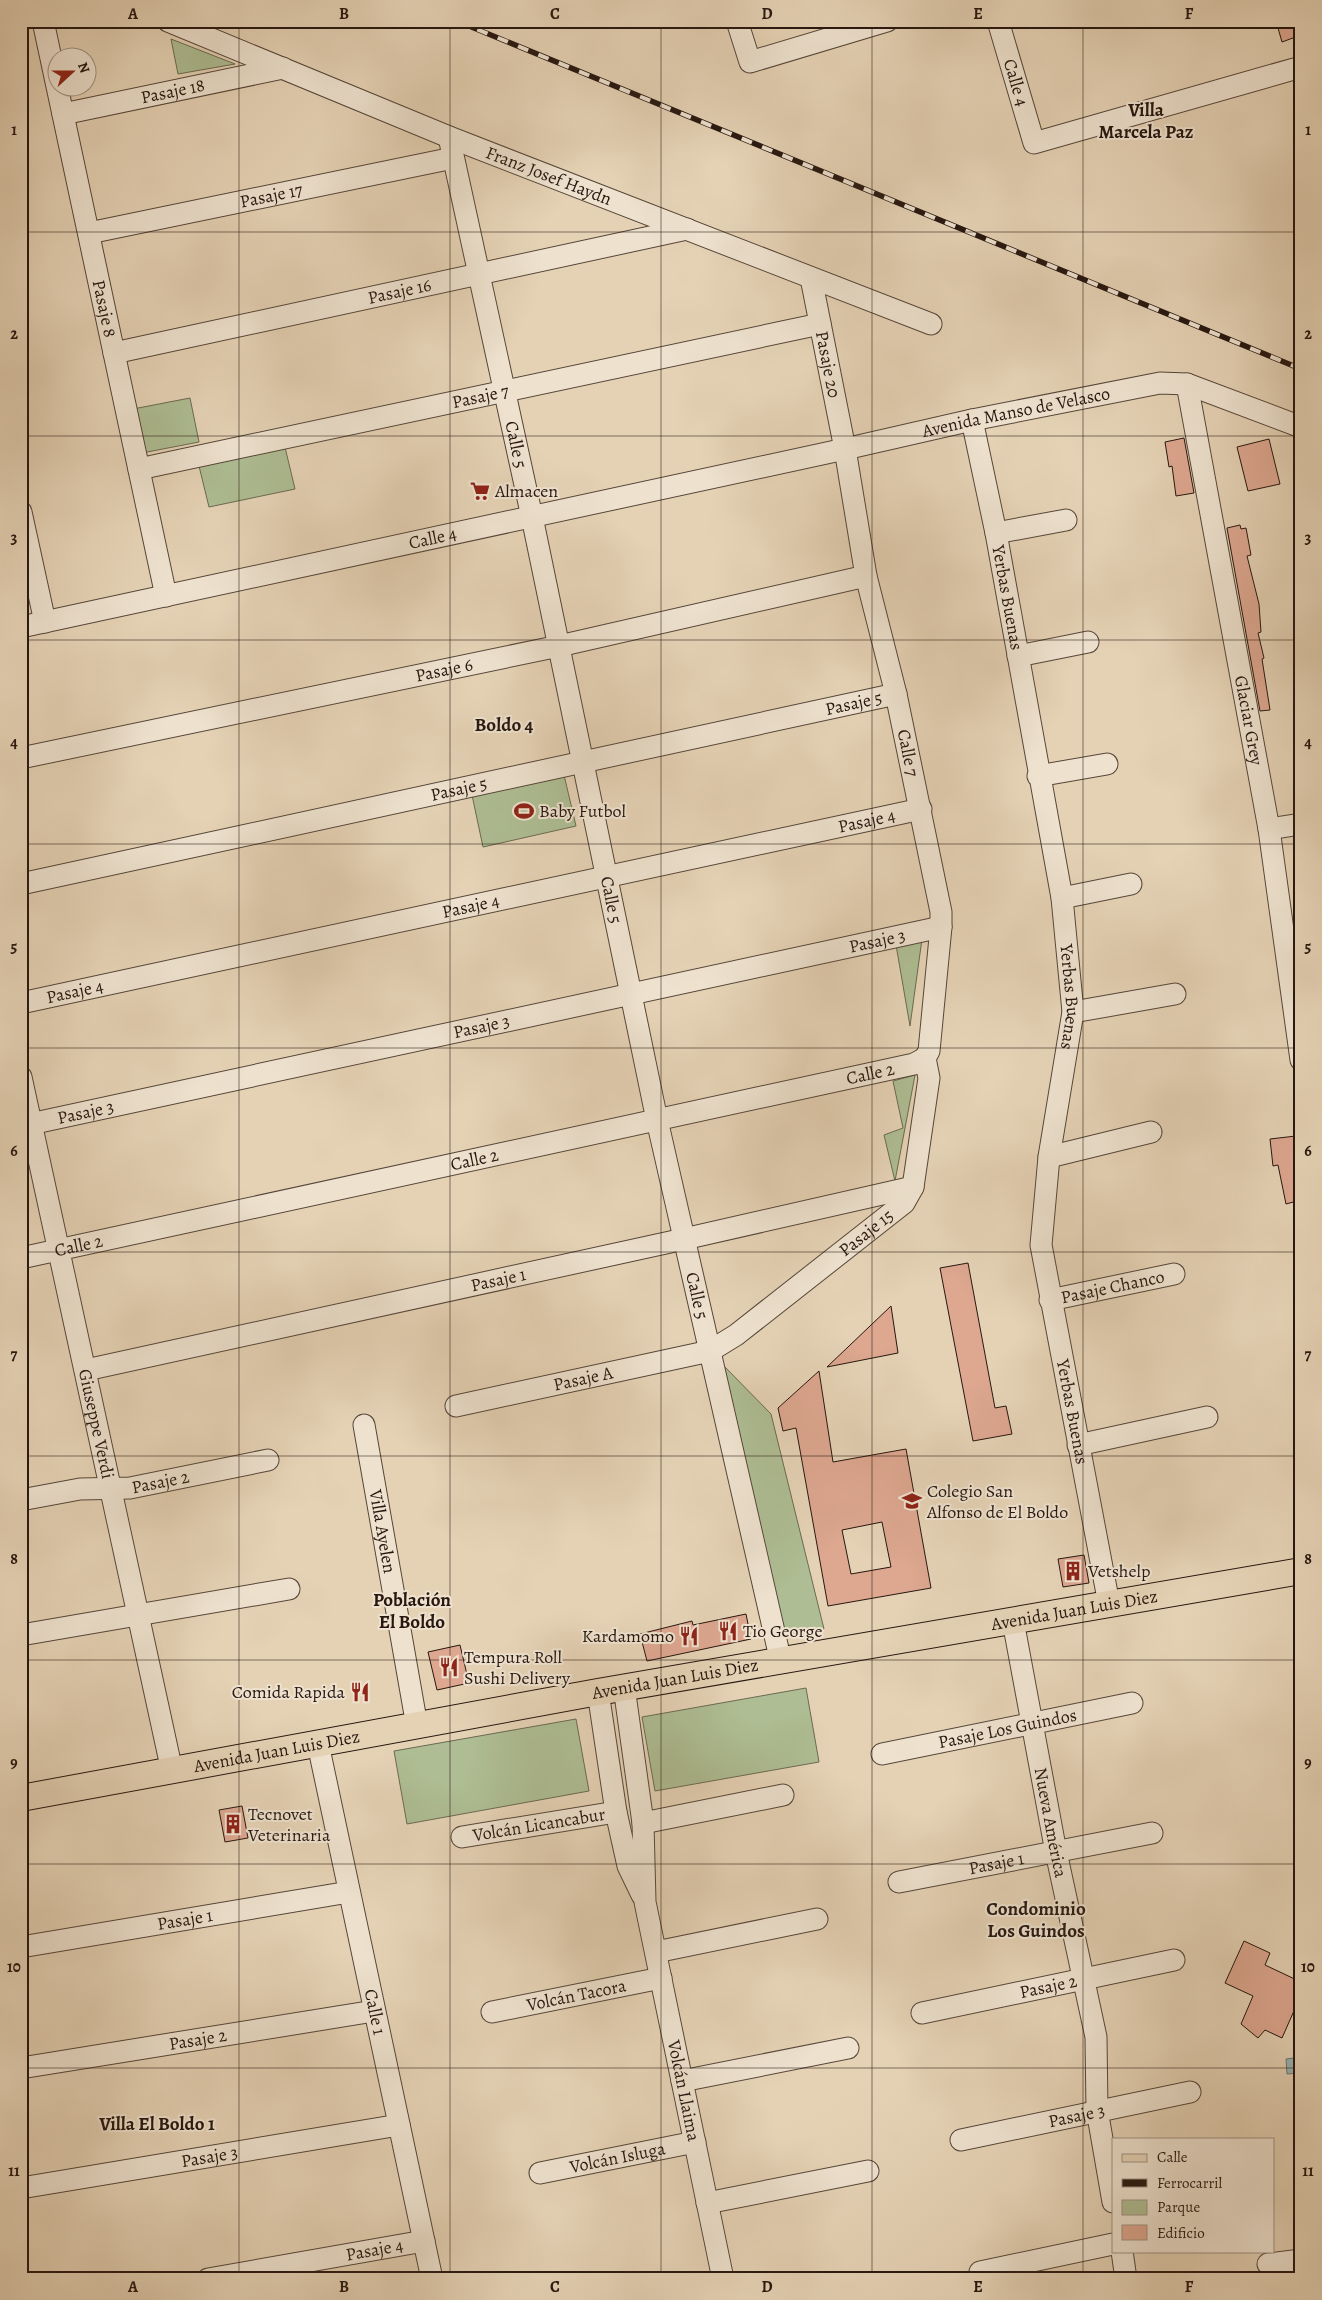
<svg xmlns="http://www.w3.org/2000/svg" width="1322" height="2300" viewBox="0 0 1322 2300" font-family="Alegreya,serif">
<style>
.green{fill:#aebd93;stroke:#6a6a52}
.water{fill:#98b6b6;stroke:#6b7674}
.building{fill:#dda790;stroke:#271710;fill-rule:evenodd}
.lines{fill:none;stroke-linecap:round;stroke-linejoin:round}
.minor-casing{stroke:#564639;stroke-width:23}
.major-casing{stroke:#271710;stroke-width:28}
.minor{stroke:#eee2cf;stroke-width:21}
.major{stroke:#e5d2b5;stroke-width:26}
.rail-casing{stroke:#271710;stroke-width:5.5}
.rail{stroke:#eee2cf;stroke-width:4;stroke-dasharray:11;stroke-linecap:butt}
.grid{fill:none;stroke:#271710;stroke-width:1;stroke-opacity:0.55}
.labels{text-anchor:middle;stroke-width:4;stroke-linejoin:round;paint-order:stroke}
.street-label{font-size:18px;fill:#271710;stroke:#eee2cf}
.poi-label{font-size:18px;fill:#271710;stroke:#eee2cf;text-anchor:start}
.neighbourhood-label{font-size:19px;font-weight:bold;fill:#271710;stroke:#eee2cf}
.neatline{fill:none;stroke:#271710;stroke-width:2}
.grid-label{font-size:16px;text-anchor:middle;font-weight:bold;fill:#271710}
</style>
<rect width="100%" height="100%" fill="#e5d2b5"/>
<filter id="stains"><feTurbulence type="fractalNoise" baseFrequency=".004" numOctaves="4"/><feColorMatrix values="0 0 0 0 .2 0 0 0 0 .09 0 0 0 0 .02 0 0 0 .5 -.17"/></filter>
<radialGradient id="worn" r=".72"><stop offset=".6" stop-color="#630" stop-opacity="0"/><stop offset="1" stop-color="#630" stop-opacity=".3"/></radialGradient>
<g class="green">
<path d="M171,39L235,64L178,74Z"/>
<path d="M190,398L199,442L142,453L133,409Z"/>
<path d="M284,443L295,489L209,507L198,462Z"/>
<path d="M564,775L576,826L483,847L472,795Z"/>
<path d="M922,939L910,1026L896,945Z"/>
<path d="M915,1075L895,1181L884,1135L903,1128L893,1081Z"/>
<path d="M723,1365L771,1414L824,1629L774,1638Z"/>
<path d="M806,1688L819,1762L655,1791L642,1717Z"/>
<path d="M576,1719L589,1791L407,1824L394,1751Z"/>
</g>
<path class="water" d="M1301,2057V2073L1287,2074L1286,2059Z"/>
<g class="building">
<path d="M1276,21H1301V35L1282,42Z"/>
<path d="M1184,438L1194,493L1176,496L1172,466L1169,467L1165,442Z"/>
<path d="M1269,439L1280,484L1248,491L1237,447Z"/>
<path d="M1240,525L1241,529L1246,528L1251,555L1247,556L1259,604L1261,632L1258,633L1264,658L1262,659L1270,710L1260,711L1227,528Z"/>
<path d="M1296,1136L1301,1200L1286,1204L1278,1165L1273,1166L1270,1139Z"/>
<path d="M968,1263L995,1408L1006,1406L1012,1434L973,1441L940,1268Z"/>
<path d="M891,1306L898,1353L827,1367Z"/>
<path d="M819,1371L833,1462L906,1449L931,1588L828,1606L796,1428L783,1431L778,1408ZM882,1522L891,1567L851,1574L842,1530Z"/>
<path d="M1084,1555L1089,1583L1063,1587L1058,1559Z"/>
<path d="M746,1614L751,1639L647,1661L640,1634L692,1621L693,1625Z"/>
<path d="M460,1645L469,1683L437,1690L428,1652Z"/>
<path d="M242,1806L248,1838L225,1842L219,1810Z"/>
<path d="M1244,1941L1270,1953L1265,1965L1301,1982V1995L1282,2038L1265,2030L1258,2038L1241,2024L1253,1996L1225,1983Z"/>
</g>
<g class="lines">
<defs>
<g id="minor">
<path id="s1" d="M43,21L166,596"/>
<path id="s2" d="M168,21L449,137L931,324"/>
<path d="M737,21L750,62L887,21"/>
<path id="s3" d="M998,21L1034,143L1301,67"/>
<path id="s4" d="M63,114L283,68"/>
<path id="s5" d="M449,137L532,517L657,1120L781,1662"/>
<path id="s6" d="M89,233L453,158"/>
<path id="s7" d="M811,278L845,449L866,576L896,694L941,912V927L929,1051L925,1058"/>
<path id="s8" d="M114,353L687,229"/>
<path id="s9" d="M1187,384L1269,829L1301,1060"/>
<path id="s10" d="M972,420L996,533L1062,898L1073,1012L1049,1157L1041,1245L1109,1604"/>
<path id="s11" d="M139,469L820,324"/>
<path d="M21,512L45,622"/>
<path d="M996,533L1066,520"/>
<path id="s12" d="M21,627L845,449L972,420L1160,383L1187,384L1301,427"/>
<path d="M1018,656L1088,642"/>
<path id="s13" d="M21,758L559,646L866,576"/>
<path d="M1038,776L1107,764"/>
<path d="M1269,829L1301,824"/>
<path id="s14" d="M21,884L896,694"/>
<path d="M1062,898L1131,884"/>
<path id="s15" d="M21,1003L921,809"/>
<path d="M1073,1012L1175,994"/>
<path id="s16" d="M21,1077L172,1771"/>
<path id="s17" d="M21,1126L941,927"/>
<path d="M1049,1157L1151,1132"/>
<path id="s18" d="M21,1258L914,1064L925,1058"/>
<path id="s19" d="M1050,1300L1174,1274"/>
<path id="s20" d="M86,1370L684,1239L913,1187"/>
<path id="s21" d="M456,1406L710,1351L736,1335L904,1203L913,1187L929,1078L925,1058"/>
<path id="s22" d="M364,1425L417,1726"/>
<path d="M1078,1445L1207,1417"/>
<path id="s23" d="M21,1500L80,1489L130,1488L268,1460"/>
<path id="s24" d="M1013,1621L1056,1852L1096,2037L1097,2110L1113,2202"/>
<path d="M21,1635L289,1589"/>
<path id="s25" d="M624,1687L643,1823L645,1902L723,2279"/>
<path d="M598,1692L616,1812L628,1866L642,1895"/>
<path id="s26" d="M318,1744L432,2279"/>
<path id="s27" d="M882,1754L1132,1703"/>
<path d="M643,1823L783,1795"/>
<path id="s28" d="M462,1837L616,1812"/>
<path id="s29" d="M899,1882L1152,1833"/>
<path id="s30" d="M21,1947L349,1892"/>
<path d="M656,1952L817,1919"/>
<path id="s31" d="M492,2012L661,1978"/>
<path id="s32" d="M922,2013L1174,1960"/>
<path id="s33" d="M21,2068L374,2011"/>
<path d="M682,2081L848,2048"/>
<path id="s34" d="M961,2140L1190,2092"/>
<path id="s35" d="M540,2173L695,2142"/>
<path id="s36" d="M21,2188L399,2125"/>
<path d="M707,2203L868,2171"/>
<path d="M1122,2251L1126,2279"/>
<path d="M1268,2264L1301,2260"/>
<path d="M980,2272L1113,2244"/>
<path id="s37" d="M208,2279L424,2241"/>
</g>
<g id="major">
<path id="s38" d="M21,1798L598,1692L1301,1571"/>
</g>
</defs>
<use href="#minor" class="minor-casing"/>
<use href="#major" class="major-casing"/>
<use href="#minor" class="minor"/>
<use href="#major" class="major"/>
<defs>
<path id="rail" d="M457,21L1301,369"/>
</defs>
<use href="#rail" class="rail-casing"/>
<use href="#rail" class="rail"/>
</g>
<path class="grid" d="M239,21V2279M450,21V2279M661,21V2279M872,21V2279M1083,21V2279M21,232H1301M21,436H1301M21,640H1301M21,844H1301M21,1048H1301M21,1252H1301M21,1456H1301M21,1660H1301M21,1864H1301M21,2068H1301"/>
<defs>
<symbol id="supermarket-bare" viewBox="-9 -9 18 18"><path d="M-6-5.5h2.5l.6 2H6L4.5 2H-2.5L-4.4-4H-6ZM-1.5 3.2a1.3 1.3 0 1 0 .1 0ZM3 3.2a1.3 1.3 0 1 0 .1 0Z" fill="#8f2418" stroke="#eee2cf" stroke-width="2.5" paint-order="stroke"/></symbol>
<symbol id="stadium-bare" viewBox="-9 -9 18 18"><path d="M0-5a6.5 5 0 1 0 0 10a6.5 5 0 1 0 0-10ZM-3.5-1.8h7v3.6h-7Z" fill="#8f2418" stroke="#eee2cf" stroke-width="2.5" paint-order="stroke"/></symbol>
<symbol id="school-bare" viewBox="-9 -9 18 18"><path d="M0-5L7-2L0 1L-7-2ZM-4 1L0 2.5L4 1V4Q0 6-4 4Z" fill="#8f2418" stroke="#eee2cf" stroke-width="2.5" paint-order="stroke"/></symbol>
<symbol id="building-bare" viewBox="-9 -9 18 18"><path d="M-4-6H4V6H1V3H-1V6H-4ZM-2.5-4.3h1.7v1.8h-1.7ZM.8-4.3h1.7v1.8H.8ZM-2.5-1h1.7V.8h-1.7ZM.8-1h1.7V.8H.8Z" fill="#8f2418" stroke="#eee2cf" stroke-width="2.5" paint-order="stroke"/></symbol>
<symbol id="restaurant-bare" viewBox="-9 -9 18 18"><path d="M-5-6h1v4h1v-4h1v4h1v-4h1v5L-1.5 .5V6h-2V.5L-5-1ZM5-6V6H3V1.5H1.5Q1.5-4 5-6Z" fill="#8f2418" stroke="#eee2cf" stroke-width="2.5" paint-order="stroke"/></symbol>
</defs>
<g fill-rule="evenodd">
<use href="#supermarket-bare" x="466" y="477" width="28" height="28"/>
<use href="#stadium-bare" x="510" y="797" width="28" height="28"/>
<use href="#school-bare" x="898" y="1487" width="28" height="28"/>
<use href="#building-bare" x="1059" y="1557" width="28" height="28"/>
<use href="#restaurant-bare" x="714" y="1617" width="28" height="28"/>
<use href="#restaurant-bare" x="675" y="1622" width="28" height="28"/>
<use href="#restaurant-bare" x="435" y="1653" width="28" height="28"/>
<use href="#restaurant-bare" x="346" y="1678" width="28" height="28"/>
<use href="#building-bare" x="219" y="1810" width="28" height="28"/>
</g>
<g class="labels">
<g class="street-label">
<text dy="6" stroke="none"><textPath href="#s3" startOffset="64">Calle 4</textPath></text>
<text dy="6" stroke="none"><textPath href="#s4" startOffset="112">Pasaje 18</textPath></text>
<text dy="6" stroke="none"><textPath href="#s2" startOffset="411">Franz Josef Haydn</textPath></text>
<text dy="6" stroke="none"><textPath href="#s6" startOffset="186">Pasaje 17</textPath></text>
<text dy="6" stroke="none"><textPath href="#s8" startOffset="292">Pasaje 16</textPath></text>
<text dy="6" stroke="none"><textPath href="#s1" startOffset="294">Pasaje 8</textPath></text>
<text dy="6" stroke="none"><textPath href="#s7" startOffset="88">Pasaje 20</textPath></text>
<text dy="6" stroke="none"><textPath href="#s11" startOffset="349">Pasaje 7</textPath></text>
<text dy="6" stroke="none"><textPath href="#s12" startOffset="1018">Avenida Manso de Velasco</textPath></text>
<text dy="6" stroke="none"><textPath href="#s5" startOffset="315">Calle 5</textPath></text>
<text dy="6" stroke="none"><textPath href="#s12" startOffset="421">Calle 4</textPath></text>
<text dy="6" stroke="none"><textPath href="#s10" startOffset="181">Yerbas Buenas</textPath></text>
<text dy="6" stroke="none"><textPath href="#s13" startOffset="432">Pasaje 6</textPath></text>
<text dy="6" stroke="none"><textPath href="#s14" startOffset="852">Pasaje 5</textPath></text>
<text dy="6" stroke="none"><textPath href="#s9" startOffset="342">Glaciar Grey</textPath></text>
<text dy="6" stroke="none"><textPath href="#s7" startOffset="485">Calle 7</textPath></text>
<text dy="6" stroke="none"><textPath href="#s14" startOffset="448">Pasaje 5</textPath></text>
<text dy="6" stroke="none"><textPath href="#s15" startOffset="865">Pasaje 4</textPath></text>
<text dy="6" stroke="none"><textPath href="#s5" startOffset="780">Calle 5</textPath></text>
<text dy="6" stroke="none"><textPath href="#s15" startOffset="460">Pasaje 4</textPath></text>
<text dy="6" stroke="none"><textPath href="#s17" startOffset="876">Pasaje 3</textPath></text>
<text dy="6" stroke="none"><textPath href="#s15" startOffset="55">Pasaje 4</textPath></text>
<text dy="6" stroke="none"><textPath href="#s10" startOffset="586">Yerbas Buenas</textPath></text>
<text dy="6" stroke="none"><textPath href="#s17" startOffset="471">Pasaje 3</textPath></text>
<text dy="6" stroke="none"><textPath href="#s18" startOffset="869">Calle 2</textPath></text>
<text dy="6" stroke="none"><textPath href="#s17" startOffset="66">Pasaje 3</textPath></text>
<text dy="6" stroke="none"><textPath href="#s18" startOffset="464">Calle 2</textPath></text>
<text dy="6" stroke="none"><textPath href="#s21" startOffset="456">Pasaje 15</textPath></text>
<text dy="6" stroke="none"><textPath href="#s18" startOffset="59">Calle 2</textPath></text>
<text dy="6" stroke="none"><textPath href="#s20" startOffset="422">Pasaje 1</textPath></text>
<text dy="6" stroke="none"><textPath href="#s19" startOffset="64">Pasaje Chanco</textPath></text>
<text dy="6" stroke="none"><textPath href="#s5" startOffset="1185">Calle 5</textPath></text>
<text dy="6" stroke="none"><textPath href="#s21" startOffset="130">Pasaje A</textPath></text>
<text dy="6" stroke="none"><textPath href="#s10" startOffset="1006">Yerbas Buenas</textPath></text>
<text dy="6" stroke="none"><textPath href="#s16" startOffset="355">Giuseppe Verdi</textPath></text>
<text dy="6" stroke="none"><textPath href="#s23" startOffset="141">Pasaje 2</textPath></text>
<text dy="6" stroke="none"><textPath href="#s22" startOffset="108">Villa Ayelen</textPath></text>
<text dy="6" stroke="none"><textPath href="#s38" startOffset="1070">Avenida Juan Luis Diez</textPath></text>
<text dy="6" stroke="none"><textPath href="#s38" startOffset="665">Avenida Juan Luis Diez</textPath></text>
<text dy="6" stroke="none"><textPath href="#s27" startOffset="128">Pasaje Los Guindos</textPath></text>
<text dy="6" stroke="none"><textPath href="#s38" startOffset="260">Avenida Juan Luis Diez</textPath></text>
<text dy="6" stroke="none"><textPath href="#s24" startOffset="205">Nueva América</textPath></text>
<text dy="6" stroke="none"><textPath href="#s28" startOffset="78">Volcán Licancabur</textPath></text>
<text dy="6" stroke="none"><textPath href="#s29" startOffset="99">Pasaje 1</textPath></text>
<text dy="6" stroke="none"><textPath href="#s30" startOffset="166">Pasaje 1</textPath></text>
<text dy="6" stroke="none"><textPath href="#s32" startOffset="129">Pasaje 2</textPath></text>
<text dy="6" stroke="none"><textPath href="#s31" startOffset="86">Volcán Tacora</textPath></text>
<text dy="6" stroke="none"><textPath href="#s26" startOffset="274">Calle 1</textPath></text>
<text dy="6" stroke="none"><textPath href="#s33" startOffset="179">Pasaje 2</textPath></text>
<text dy="6" stroke="none"><textPath href="#s25" startOffset="409">Volcán Llaima</textPath></text>
<text dy="6" stroke="none"><textPath href="#s34" startOffset="118">Pasaje 3</textPath></text>
<text dy="6" stroke="none"><textPath href="#s36" startOffset="191">Pasaje 3</textPath></text>
<text dy="6" stroke="none"><textPath href="#s35" startOffset="79">Volcán Isluga</textPath></text>
<text dy="6" stroke="none"><textPath href="#s37" startOffset="169">Pasaje 4</textPath></text>
</g>
<g class="poi-label">
<text x="495" y="497">Almacen</text>
<text x="539" y="817">Baby Futbol</text>
<text x="927" y="1497">Colegio San<tspan x="927" dy="21">Alfonso de El Boldo</tspan></text>
<text x="1088" y="1577">Vetshelp</text>
<text x="743" y="1637">Tio George</text>
<text x="674" y="1642" text-anchor="end">Kardamomo</text>
<text x="464" y="1663">Tempura Roll<tspan x="464" dy="21">Sushi Delivery</tspan></text>
<text x="345" y="1698" text-anchor="end">Comida Rapida</text>
<text x="248" y="1820">Tecnovet<tspan x="248" dy="21">Veterinaria</tspan></text>
</g>
<g class="neighbourhood-label">
<text x="1146" y="116">Villa<tspan x="1146" dy="22">Marcela Paz</tspan></text>
<text x="504" y="731">Boldo 4</text>
<text x="412" y="1606">Población<tspan x="412" dy="22">El Boldo</tspan></text>
<text x="1036" y="1915">Condominio<tspan x="1036" dy="22">Los Guindos</tspan></text>
<text x="157" y="2130">Villa El Boldo 1</text>
</g>
</g>
<rect width="1322" height="2300" fill="none" stroke="#e5d2b5" stroke-width="55"/>
<rect x="1112" y="2138" width="162" height="115" fill="#eee2cf" stroke="#9e9183"/>
<rect x="1122" y="2154" width="25" height="8" fill="#e5d2b5" stroke="#9e9183"/>
<text x="1157" y="2162" font-size="15" fill="#271710">Calle</text>
<rect x="1122" y="2179" width="25" height="8" fill="#271710" stroke="#9e9183"/>
<text x="1157" y="2188" font-size="15" fill="#271710">Ferrocarril</text>
<rect x="1122" y="2200" width="25" height="15" fill="#aebd93" stroke="#9e9183"/>
<text x="1157" y="2212" font-size="15" fill="#271710">Parque</text>
<rect x="1122" y="2225" width="25" height="15" fill="#dda790" stroke="#9e9183"/>
<text x="1157" y="2238" font-size="15" fill="#271710">Edificio</text>
<g transform="translate(72 72) rotate(69)"><circle r="24" fill="#eee2cf" stroke="#9e9183"/>
<path d="M0-4L9 19L0 12L-9 19Z" fill="#8f2418"/>
<text y="-8" font-size="14" font-weight="bold" text-anchor="middle" fill="#271710">N</text>
</g>
<rect x="28" y="28" width="1266" height="2244" class="neatline"/>
<g class="grid-label">
<text x="133" y="19">A</text>
<text x="344" y="19">B</text>
<text x="555" y="19">C</text>
<text x="767" y="19">D</text>
<text x="978" y="19">E</text>
<text x="1189" y="19">F</text>
<text x="14" y="135">1</text>
<text x="1308" y="135">1</text>
<text x="14" y="339">2</text>
<text x="1308" y="339">2</text>
<text x="14" y="543">3</text>
<text x="1308" y="543">3</text>
<text x="14" y="748">4</text>
<text x="1308" y="748">4</text>
<text x="14" y="952">5</text>
<text x="1308" y="952">5</text>
<text x="14" y="1156">6</text>
<text x="1308" y="1156">6</text>
<text x="14" y="1360">7</text>
<text x="1308" y="1360">7</text>
<text x="14" y="1564">8</text>
<text x="1308" y="1564">8</text>
<text x="14" y="1768">9</text>
<text x="1308" y="1768">9</text>
<text x="14" y="1972">10</text>
<text x="1308" y="1972">10</text>
<text x="14" y="2176">11</text>
<text x="1308" y="2176">11</text>
<text x="133" y="2292">A</text>
<text x="344" y="2292">B</text>
<text x="555" y="2292">C</text>
<text x="767" y="2292">D</text>
<text x="978" y="2292">E</text>
<text x="1189" y="2292">F</text>
</g>
<rect width="100%" height="100%" filter="url(#stains)"/>
<rect width="100%" height="100%" fill="url(#worn)"/>
</svg>
